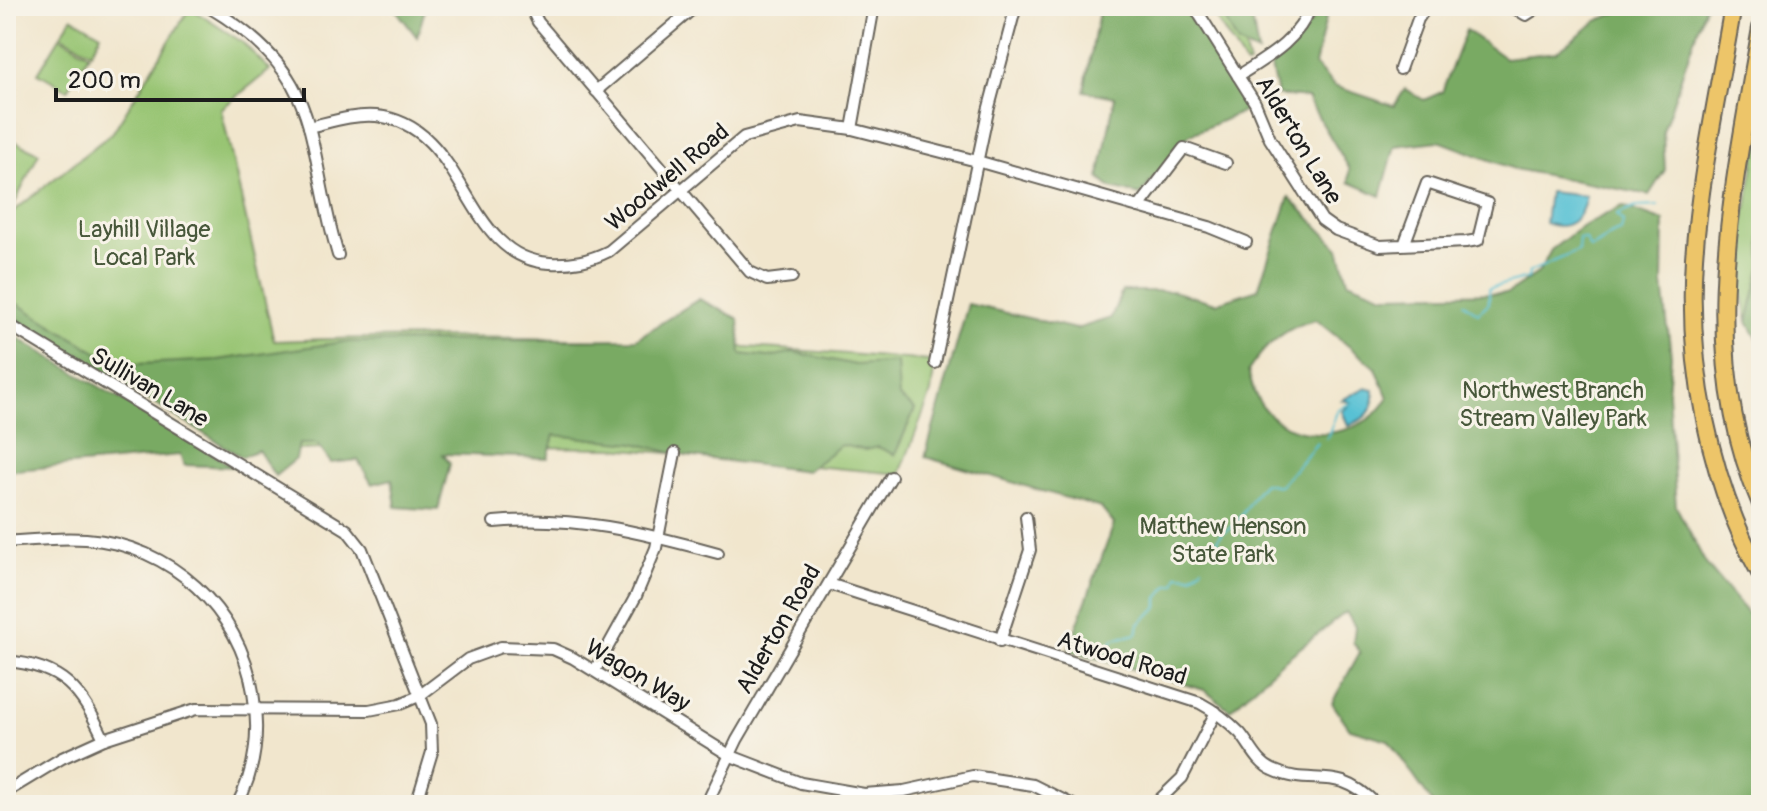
<svg xmlns="http://www.w3.org/2000/svg" width="1767" height="811" viewBox="0 0 1767 811" font-family="Pangolin,sans-serif">
<style>
.green{fill:#97c472;stroke:#5a7047;stroke-width:2}
.forest{fill:#79aa64;stroke:#4a6340;stroke-width:2;fill-rule:evenodd}
.water{fill:#58c1d4;stroke:#3a6e78;stroke-width:2}
.lines{fill:none;stroke-linecap:round;stroke-linejoin:round}
.stream{stroke:#58c1d4;stroke-width:2}
.minor-casing{stroke:#67635a;stroke-width:14}
.highway-casing{stroke:#67635a;stroke-width:20}
.minor{stroke:#fff;stroke-width:10}
.highway{stroke:#edc569;stroke-width:16}
.labels{text-anchor:middle;stroke-width:6;stroke-linejoin:round;paint-order:stroke}
.street-label{font-size:24px;fill:#1c1c1c;stroke:#f7f3e8}
.park-label{font-size:24px;fill:#47573a;stroke:#f7f3e8}
</style>
<rect width="100%" height="100%" fill="#f7f3e8"/>
<filter id="ink" filterUnits="userSpaceOnUse"><feTurbulence type="fractalNoise" baseFrequency=".0125" numOctaves="2"/><feDisplacementMap in="SourceGraphic" scale="16" xChannelSelector="R" yChannelSelector="G"/><feConvolveMatrix kernelMatrix="1 2 1 2 8 2 1 2 1" color-interpolation-filters="sRGB"/></filter>
<filter id="wash" filterUnits="userSpaceOnUse"><feTurbulence type="fractalNoise" baseFrequency=".006" numOctaves="4" result="noise"/><feDisplacementMap in="SourceGraphic" scale="32" xChannelSelector="R" yChannelSelector="G"/><feGaussianBlur stdDeviation="1.8" result="paint"/><feColorMatrix in="noise" values="0 0 0 0 0 0 0 0 0 0 0 0 0 0 0 0 0 1.4 0 .05"/><feComposite in="paint" operator="in"/></filter>
<g filter="url(#wash)">
<rect width="100%" height="100%" fill="#f1e6cd"/>
<g class="green">
<path d="M1208,6H1235L1249,65L1246,66Z"/>
<path d="M190,8L242,42L270,70L221,109L274,341C493,331 711,341 929,361L935,363L931,393L900,474L613,448L416,446L235,452L6,314V137L39,153L9,215L113,132Z"/>
<path d="M72,17L101,34L91,52L61,35Z"/>
<path d="M60,37L89,54L68,90L38,73Z"/>
<path d="M1761,121V269L1748,322L1737,264Z"/>
</g>
<g class="forest">
<path d="M393,6H426L417,37Z"/>
<path d="M1100,6H1183L1249,109L1189,135L1140,195L1111,188L1099,178L1115,97L1084,91Z"/>
<path d="M1218,6H1250L1258,53L1238,44Z"/>
<path d="M1631,6H1705L1663,132L1665,170L1649,195L1514,169L1439,141L1395,146L1381,196L1349,182V168L1307,98L1277,95L1270,63L1297,41L1318,13L1327,14L1315,65L1334,86L1394,106L1405,89L1424,100L1442,92L1466,30L1505,58L1556,52L1597,21Z"/>
<path d="M1289,197L1339,248L1348,281L1384,295L1508,293L1539,272L1551,250L1581,227L1622,206L1664,221L1663,284L1671,356L1668,393L1676,506L1706,564L1761,630V805H1434L1388,740L1350,729L1332,703L1360,652L1353,642L1355,627L1346,612L1281,663L1230,710L1204,690L1068,650L1114,524L1101,508L925,457L968,304L1076,329L1111,318L1122,291H1172L1216,303L1258,289ZM1316,320L1376,368L1388,398C1364,442 1284,447 1258,400C1253,392 1251,380 1248,371C1265,345 1286,326 1316,320Z"/>
<path d="M1761,269V345L1748,322Z"/>
<path d="M6,297L118,365L218,360L343,342L636,339L699,299L739,319L741,354L769,357L794,352L856,365L897,362L899,397L915,409L895,455L878,447L865,450L841,445L807,471L686,456L634,443L554,435L548,458L443,454L450,464L438,510L396,507L392,479L372,484L358,460L331,463L317,444H299L296,459L275,476L258,450L242,457L6,312Z"/>
<path d="M6,331L234,467L184,465L180,455L6,471Z"/>
</g>
<g class="water">
<path d="M1549,192L1586,196C1582,219 1568,232 1545,223Z"/>
<path d="M1364,388L1374,390C1376,409 1366,420 1348,425L1342,411L1352,403L1342,400Z"/>
</g>
<g class="lines">
<g class="stream">
<path d="M1464,303L1478,313L1489,303V288L1528,278L1529,272L1578,251L1579,238L1585,239L1590,248C1603,245 1608,232 1621,231L1623,222L1617,215L1636,207L1658,206"/>
<path d="M1327,438L1338,409L1352,403"/>
<path d="M1220,549L1217,540L1222,532C1240,529 1248,497 1264,483L1280,486L1317,443"/>
<path d="M1102,655L1114,639L1137,634L1139,624L1158,607V598L1169,585L1175,584L1178,575L1192,576L1202,567"/>
</g>
</g>
</g>
<g filter="url(#ink)">
<g class="lines">
<defs>
<g id="minor">
<path d="M207,6C328,77 303,137 338,255"/>
<path d="M530,6L538,22L750,272L767,280L792,277"/>
<path d="M1194,6L1255,103L1270,139L1322,220L1336,230L1380,246L1466,242L1478,240L1487,203L1427,183L1404,245"/>
<path d="M1511,6L1526,15L1540,6"/>
<path d="M1400,69L1418,19L1427,6"/>
<path d="M1238,76C1268,57 1298,41 1311,6"/>
<path d="M596,91L696,6"/>
<path d="M309,127C330,122 354,114 376,116C468,124 462,259 550,263C572,264 589,261 609,251L744,137L800,122L852,129L977,161L1209,227L1246,242"/>
<path d="M852,129L874,6"/>
<path d="M1139,207L1184,148L1226,163"/>
<path d="M6,323L347,530L362,549L431,724L432,752L416,805"/>
<path d="M935,363L988,111L1016,6"/>
<path d="M494,522C575,515 640,532 718,553"/>
<path d="M6,542C32,540 59,537 86,539C171,545 240,610 253,692C260,732 256,769 237,805"/>
<path d="M829,584L1200,703C1215,711 1228,721 1240,733C1251,746 1257,763 1273,770C1313,789 1335,762 1377,805"/>
<path d="M1000,641L1030,550L1026,517"/>
<path d="M6,661C64,666 81,690 104,739"/>
<path d="M595,670L636,596L656,548L675,453"/>
<path d="M6,792L62,758L104,739L196,709L369,710L400,704L419,696L468,659L501,647L553,649L573,658L731,756L801,783L864,794L904,791L973,776L1033,785L1073,805"/>
<path d="M706,805L737,740L891,477"/>
<path d="M1154,805L1182,778L1216,712"/>
</g>
<g id="highway">
<path d="M1733,6C1719,89 1700,174 1694,258C1687,365 1709,481 1761,575"/>
<path d="M1761,28C1734,184 1694,352 1761,504"/>
</g>
</defs>
<use href="#minor" class="minor-casing"/>
<use href="#highway" class="highway-casing"/>
<use href="#minor" class="minor"/>
<use href="#highway" class="highway"/>
</g>
</g>
<g class="labels">
<g class="street-label">
<text transform="translate(1299 140) rotate(59)" y="8">Alderton Lane</text>
<text transform="translate(667 177) rotate(-40)" y="8">Woodwell Road</text>
<text transform="translate(150 387) rotate(31)" y="8">Sullivan Lane</text>
<text transform="translate(778 629) rotate(-60)" y="8">Alderton Road</text>
<text transform="translate(1122 658) rotate(17)" y="8">Atwood Road</text>
<text transform="translate(638 675) rotate(31)" y="8">Wagon Way</text>
</g>
<g class="park-label">
<text x="144" y="237">Layhill Village<tspan x="144" dy="28">Local Park</tspan></text>
<text x="1553" y="398">Northwest Branch<tspan x="1553" dy="28">Stream Valley Park</tspan></text>
<text x="1223" y="534">Matthew Henson<tspan x="1223" dy="28">State Park</tspan></text>
</g>
</g>
<rect width="1767" height="811" fill="none" stroke="#f7f3e8" stroke-width="32"/>
<path d="M56 88v12h248v-12" fill="none" stroke="#1c1c1c" stroke-width="4"/>
<text x="68" y="88" font-size="24" fill="#1c1c1c" stroke="#f7f3e8" stroke-width="6" paint-order="stroke">200 m</text>
</svg>
